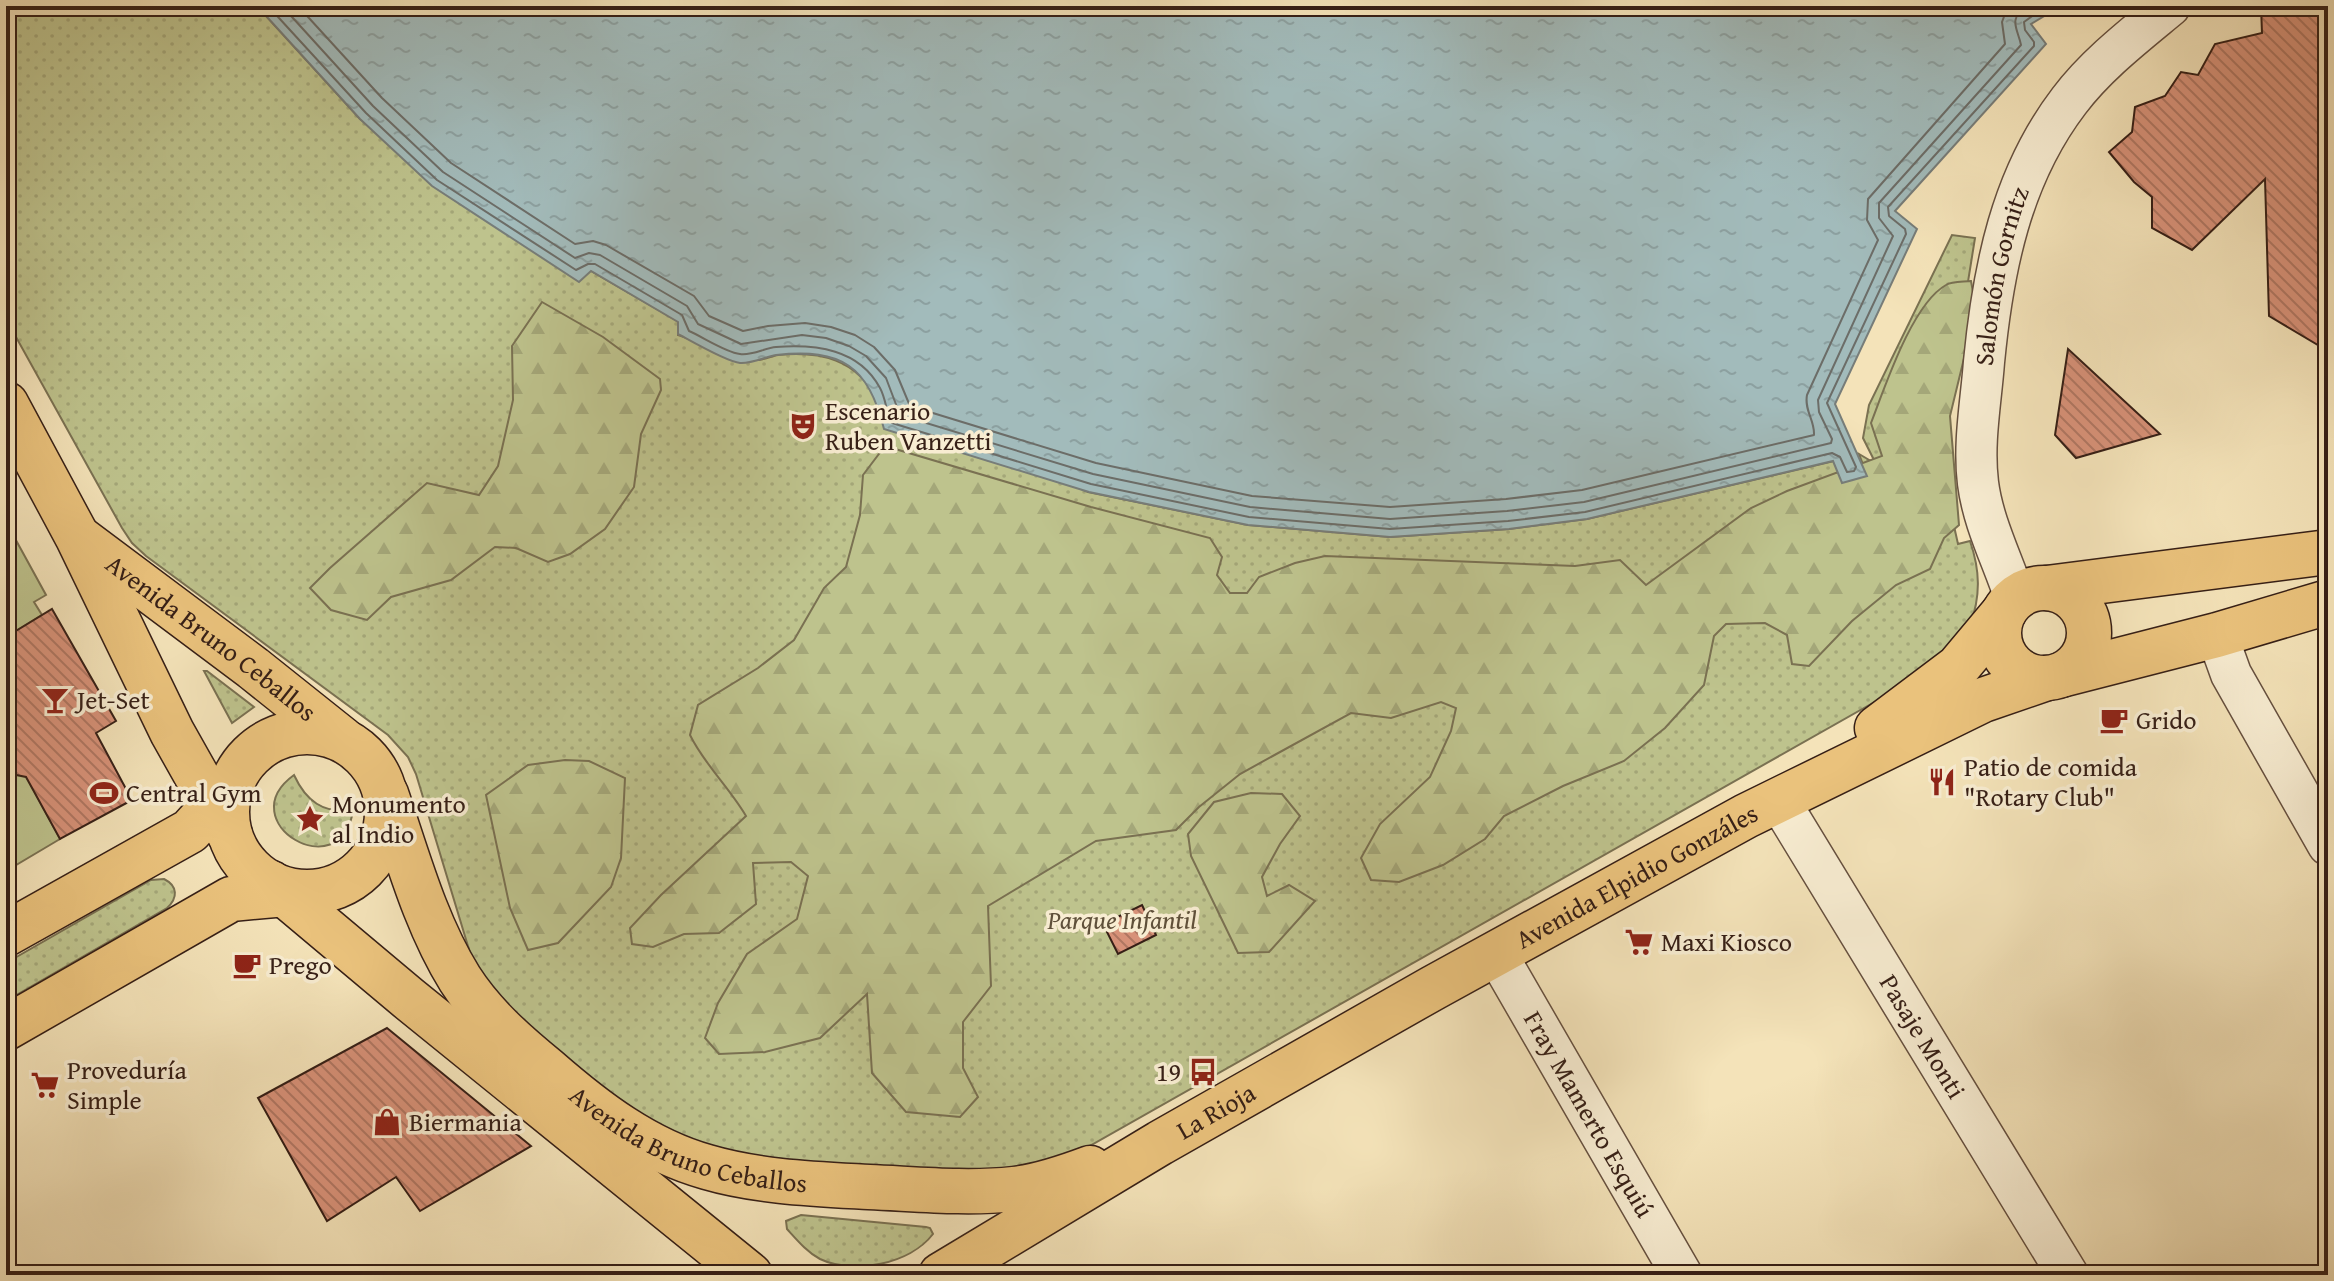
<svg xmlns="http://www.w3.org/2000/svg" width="2334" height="1281" viewBox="0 0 2334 1281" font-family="'Gentium Book Plus',serif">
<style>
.grass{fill:url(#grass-dots);stroke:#7a7152;stroke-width:2}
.forest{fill:url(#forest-firs);stroke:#7a7152;stroke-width:2}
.pitch{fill:#bec38d;stroke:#7a7152;stroke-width:2}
.water{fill:url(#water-ripples);stroke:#777d79;stroke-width:2}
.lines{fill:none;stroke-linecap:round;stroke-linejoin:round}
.shore{stroke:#6c6d68;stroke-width:2}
.building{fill:url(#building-back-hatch);stroke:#361f16;stroke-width:2}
.minor-casing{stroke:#66503f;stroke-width:43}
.major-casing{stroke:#361f16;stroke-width:47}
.minor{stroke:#f8edd2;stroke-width:40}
.major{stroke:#eac27c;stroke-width:44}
.labels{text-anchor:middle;stroke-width:7;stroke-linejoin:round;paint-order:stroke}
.street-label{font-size:26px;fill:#361f16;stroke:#f8edd2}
.poi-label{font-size:26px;fill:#361f16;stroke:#f8edd2;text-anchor:start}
.park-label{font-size:26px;font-style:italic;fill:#5f503a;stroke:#f8edd2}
</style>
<defs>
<pattern id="grass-dots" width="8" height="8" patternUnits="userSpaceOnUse" patternTransform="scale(2)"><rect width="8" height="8" fill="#bec38d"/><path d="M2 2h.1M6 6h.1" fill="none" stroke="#a4a779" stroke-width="1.8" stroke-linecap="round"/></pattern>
<pattern id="forest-firs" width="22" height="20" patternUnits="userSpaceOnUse" patternTransform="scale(2)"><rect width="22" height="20" fill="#bec38d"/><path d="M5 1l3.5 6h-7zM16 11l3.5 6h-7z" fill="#a4a779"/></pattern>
<pattern id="water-ripples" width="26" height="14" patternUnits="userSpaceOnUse" patternTransform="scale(2)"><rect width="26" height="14" fill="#a2bbbb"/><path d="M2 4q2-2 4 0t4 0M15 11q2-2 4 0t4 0" fill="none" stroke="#8ca0a0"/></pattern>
<pattern id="building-back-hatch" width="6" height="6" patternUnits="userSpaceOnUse" patternTransform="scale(2)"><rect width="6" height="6" fill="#d79178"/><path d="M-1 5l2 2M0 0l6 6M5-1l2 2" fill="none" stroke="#af7661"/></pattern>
</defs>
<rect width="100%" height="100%" fill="#f4e3b9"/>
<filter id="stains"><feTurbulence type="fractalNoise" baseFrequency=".0025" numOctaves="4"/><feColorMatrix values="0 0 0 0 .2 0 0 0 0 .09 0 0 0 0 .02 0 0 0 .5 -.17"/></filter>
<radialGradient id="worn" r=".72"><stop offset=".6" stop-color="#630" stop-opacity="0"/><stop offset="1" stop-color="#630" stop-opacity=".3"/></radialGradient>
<g class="grass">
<path d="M6,6H257L360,119L591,271L679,322L678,335C694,340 740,360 754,360C762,361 771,356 778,355C820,351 857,359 877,400L1088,492L1248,525L1390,537L1509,529L1587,519L1834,461L1867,475L1859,454L1876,464L1863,438L1869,405L1952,235L1975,238L1942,444L1948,499L1958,544L1970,541C1980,570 1981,596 1970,625L1910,682L1063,1161L1026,1173L851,1166L688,1149L531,1040L474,966L416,774L408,757L388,735L146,556L132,543L122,528L6,319Z"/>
<path d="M204,671H207L254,707L232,723Z"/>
<path d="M294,775C306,801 323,814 353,810C342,889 229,822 294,775Z"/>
<path d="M164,879C178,886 178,898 167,908L6,1001V963L151,880Z"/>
<path d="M801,1215L926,1227L930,1228L933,1234C910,1264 854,1275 820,1259C807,1252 797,1240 787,1229L786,1221Z"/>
</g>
<g class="forest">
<path d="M1971,281L1976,309L1950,416L1959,525L1944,538L1930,569L1896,585L1852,621L1809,666L1792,664L1787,635L1765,623L1726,624L1714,636L1704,685L1665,728L1624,761L1563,786L1504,816L1485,839L1443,865L1399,882L1371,880L1361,858L1380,824L1430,777L1451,731L1456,708L1441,702L1391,718L1351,713L1240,774L1199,807L1176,830L1096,841L988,906L991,986L963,1022V1068L978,1097L960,1117L906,1112L872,1073L867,994L820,1038L765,1052L719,1054L705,1038L718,1003L747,954L797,919L808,876L791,862L753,863L756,904L719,933L684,934L653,947L632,944L630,928L661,895L746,816C729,787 704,764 690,735L698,705L758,668L794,640L824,588L846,567L860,515L863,475L885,446L1091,507L1210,538L1222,557L1217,575L1230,593H1247L1259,577L1295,563L1325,556L1575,566L1620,560L1646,585L1751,508L1787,491L1882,456L1871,423C1885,387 1912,304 1946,285C1952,281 1963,282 1971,281Z"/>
<path d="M542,302L603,337L660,379L661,390L641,434L634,487L605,529L570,554L548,562L516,548L495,547L451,580L391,597L367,620L331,610L310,588L330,568L427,483L479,495L498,466L513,400L512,346Z"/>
<path d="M565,760L589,761L625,778L621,858L611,887L558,943L528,950L510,908L486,795L528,765Z"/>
<path d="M1251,793L1282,794L1300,816L1280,844L1262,877L1267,896L1289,885L1315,901L1269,952L1238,953L1191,856L1188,834L1214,802Z"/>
</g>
<g class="pitch">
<path d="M6,522L46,595L34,602L42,615L6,637Z"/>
<path d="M24,772L60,839L6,871V773Z"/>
</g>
<path class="water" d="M257,6H2061L2031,24L2046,44L1895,211L1917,229L1835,404L1867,476L1842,483L1833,461L1587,519L1509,529L1390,537L1248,525L1089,492L884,429C868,366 842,348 776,355C765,357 751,364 740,363C727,362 691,341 678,334V322L591,271L579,282L432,186L360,119Z"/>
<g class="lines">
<g class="shore">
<path d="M268,6L366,113L437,180L576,270L588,264H595L682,315L689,331C703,337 725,352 740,354C751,356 765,348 776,347C816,344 859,349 880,388C886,399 886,412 892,423L1091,484L1249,517L1390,529L1508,521L1585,512L1832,453L1840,457L1847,472L1854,471L1856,467L1827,403L1906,234L1905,229L1889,216L1888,207L2034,46V42L2025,30L2024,22L2046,6"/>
<path d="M282,6L373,106L443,172L575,258L589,253L600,255L687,306L698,324L741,344L802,335L826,338L849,346L866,356L886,378L900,415L1093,474L1250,507L1390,519L1507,511L1584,502L1831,443L1832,439L1819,412L1818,400L1893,236L1879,218V203L2021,45C2018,29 2007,19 2027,6"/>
<path d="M298,6L382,98L451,163L575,244L593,241L606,245L694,296L709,316L743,331L768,326L805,323L831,327L855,335L874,347L895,370L910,406L1096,463L1252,496L1390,507L1506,499L1582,490L1814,435C1815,421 1804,410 1807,395L1878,240L1867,220L1868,199L2005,44L2002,22L2008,6"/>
</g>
</g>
<g class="building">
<path d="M2261,6H2328V351L2269,316L2265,179L2192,250L2152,228V197L2134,182L2109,152L2132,132L2135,107L2165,96L2181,72L2198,75L2215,44L2262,33Z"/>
<path d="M2068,349L2160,434L2076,458L2055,435Z"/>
<path d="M52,609L116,721L96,733L132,800L60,839L26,777L6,773V637Z"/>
<path d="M1142,905L1156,935L1118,954L1103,924Z"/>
<path d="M387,1028L531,1146L420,1211L396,1177L327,1221L258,1098Z"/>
</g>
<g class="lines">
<defs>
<g id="minor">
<path id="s1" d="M2015,598C2003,561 1983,523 1978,483C1973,443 1981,402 1984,362C1993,269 2011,177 2069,101C2096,65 2135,35 2170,6"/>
<path d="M2217,635L2231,674L2328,845"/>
<path id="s2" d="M1778,799L2068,1275"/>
<path id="s3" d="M1496,953L1682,1275"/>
</g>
<g id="major">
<path d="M6,404L77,536L172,732L230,835"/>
<path id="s4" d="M82,540L253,668L342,739"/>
<path d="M2047,588L2328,552"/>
<circle cx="2044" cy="633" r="45"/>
<path d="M2061,675L2217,635L2328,602"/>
<path d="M1877,728L1958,667L2004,612"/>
<circle cx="307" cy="812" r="80"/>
<path id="s5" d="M386,794C407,855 425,923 460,979C483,1015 515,1043 548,1070C595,1111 646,1150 707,1167C758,1182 815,1184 869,1187C917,1189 966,1194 1014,1189C1039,1186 1066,1177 1090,1168"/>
<path d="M271,883L408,998L750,1275"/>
<path d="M6,934L190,831L230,787"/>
<path d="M6,1028L231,899L297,893"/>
<path id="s6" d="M941,1275L1160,1143L1433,988L1746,816L1983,700L2047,678"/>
</g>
</defs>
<use href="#minor" class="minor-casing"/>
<use href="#major" class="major-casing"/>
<use href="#minor" class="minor"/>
<use href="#major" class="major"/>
</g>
<defs>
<symbol id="theatre-bare" viewBox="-9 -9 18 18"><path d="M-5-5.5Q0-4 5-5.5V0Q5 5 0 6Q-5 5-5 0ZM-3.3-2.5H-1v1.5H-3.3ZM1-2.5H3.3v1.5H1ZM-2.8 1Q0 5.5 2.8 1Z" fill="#8f2418" stroke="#f8edd2" stroke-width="2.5" paint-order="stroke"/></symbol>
<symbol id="bar-bare" viewBox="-9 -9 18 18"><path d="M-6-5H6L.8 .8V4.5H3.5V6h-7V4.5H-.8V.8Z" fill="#8f2418" stroke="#f8edd2" stroke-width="2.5" paint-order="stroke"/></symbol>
<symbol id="cafe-bare" viewBox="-9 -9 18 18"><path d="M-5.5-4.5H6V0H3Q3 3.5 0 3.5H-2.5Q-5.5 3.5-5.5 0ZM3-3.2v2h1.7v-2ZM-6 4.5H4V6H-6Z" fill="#8f2418" stroke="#f8edd2" stroke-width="2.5" paint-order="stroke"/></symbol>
<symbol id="restaurant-bare" viewBox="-9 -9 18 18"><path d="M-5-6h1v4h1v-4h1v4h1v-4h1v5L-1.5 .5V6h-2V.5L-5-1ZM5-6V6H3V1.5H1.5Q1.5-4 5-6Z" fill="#8f2418" stroke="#f8edd2" stroke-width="2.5" paint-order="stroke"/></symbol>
<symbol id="stadium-bare" viewBox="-9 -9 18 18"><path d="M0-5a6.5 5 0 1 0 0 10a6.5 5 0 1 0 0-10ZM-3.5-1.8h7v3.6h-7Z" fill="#8f2418" stroke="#f8edd2" stroke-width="2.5" paint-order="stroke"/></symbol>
<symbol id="sight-bare" viewBox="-9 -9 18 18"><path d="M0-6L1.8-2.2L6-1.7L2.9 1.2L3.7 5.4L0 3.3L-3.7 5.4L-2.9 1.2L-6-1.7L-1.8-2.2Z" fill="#8f2418" stroke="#f8edd2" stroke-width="2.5" paint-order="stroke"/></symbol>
<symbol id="supermarket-bare" viewBox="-9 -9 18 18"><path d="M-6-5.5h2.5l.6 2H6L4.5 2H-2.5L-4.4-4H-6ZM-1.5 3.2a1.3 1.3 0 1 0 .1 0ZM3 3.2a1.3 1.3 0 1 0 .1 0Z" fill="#8f2418" stroke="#f8edd2" stroke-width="2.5" paint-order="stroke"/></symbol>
<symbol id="bus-bare" viewBox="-9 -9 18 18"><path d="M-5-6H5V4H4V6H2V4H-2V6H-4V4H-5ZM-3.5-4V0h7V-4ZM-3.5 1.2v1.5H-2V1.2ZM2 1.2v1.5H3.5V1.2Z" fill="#8f2418" stroke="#f8edd2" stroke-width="2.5" paint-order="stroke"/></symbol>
<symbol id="shop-bare" viewBox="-9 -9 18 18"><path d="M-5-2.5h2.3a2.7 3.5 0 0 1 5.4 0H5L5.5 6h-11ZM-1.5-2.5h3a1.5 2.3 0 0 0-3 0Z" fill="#8f2418" stroke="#f8edd2" stroke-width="2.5" paint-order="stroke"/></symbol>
</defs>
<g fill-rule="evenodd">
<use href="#theatre-bare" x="783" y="406" width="40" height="40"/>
<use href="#bar-bare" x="35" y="680" width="40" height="40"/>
<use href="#cafe-bare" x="2094" y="700" width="40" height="40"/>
<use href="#restaurant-bare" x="1922" y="762" width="40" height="40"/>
<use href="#stadium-bare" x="84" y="773" width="40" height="40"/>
<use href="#sight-bare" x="290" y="799" width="40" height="40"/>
<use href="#supermarket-bare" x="1619" y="922" width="40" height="40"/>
<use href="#cafe-bare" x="227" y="945" width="40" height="40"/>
<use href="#bus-bare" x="1183" y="1052" width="40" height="40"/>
<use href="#supermarket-bare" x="25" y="1065" width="40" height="40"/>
<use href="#shop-bare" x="367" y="1102" width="40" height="40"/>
</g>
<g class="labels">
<g class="street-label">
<text dy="9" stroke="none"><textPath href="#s1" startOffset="330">Salomón Gornitz</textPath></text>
<text dy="9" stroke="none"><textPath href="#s4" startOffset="162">Avenida Bruno Ceballos</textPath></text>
<text dy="9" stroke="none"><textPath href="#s6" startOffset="802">Avenida Elpidio Gonzáles</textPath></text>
<text dy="9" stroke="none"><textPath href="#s2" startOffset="278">Pasaje Monti</textPath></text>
<text dy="9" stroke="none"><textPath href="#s6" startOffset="320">La Rioja</textPath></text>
<text dy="9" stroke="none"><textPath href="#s3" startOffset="186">Fray Mamerto Esquiú</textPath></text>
<text dy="9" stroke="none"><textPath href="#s5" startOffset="488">Avenida Bruno Ceballos</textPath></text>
</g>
<g class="poi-label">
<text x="825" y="420">Escenario<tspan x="825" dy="30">Ruben Vanzetti</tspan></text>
<text x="77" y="709">Jet-Set</text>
<text x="2136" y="729">Grido</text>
<text x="1964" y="776">Patio de comida<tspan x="1964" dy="30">"Rotary Club"</tspan></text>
<text x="126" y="802">Central Gym</text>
<text x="332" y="813">Monumento<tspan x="332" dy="30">al Indio</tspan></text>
<text x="1661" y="951">Maxi Kiosco</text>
<text x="269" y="974">Prego</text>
<text x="67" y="1079">Proveduría<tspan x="67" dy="30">Simple</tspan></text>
<text x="1181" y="1081" text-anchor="end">19</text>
<text x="409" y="1131">Biermania</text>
</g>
<g class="park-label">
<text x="1122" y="929">Parque Infantil</text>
</g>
</g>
<rect width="2334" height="1281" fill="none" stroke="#f4e3b9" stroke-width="32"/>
<rect x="8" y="8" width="2318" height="1265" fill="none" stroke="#361f16" stroke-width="4"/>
<rect x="16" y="16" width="2302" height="1249" fill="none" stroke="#361f16" stroke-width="2"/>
<rect width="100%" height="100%" filter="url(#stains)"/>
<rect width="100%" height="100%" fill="url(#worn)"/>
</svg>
